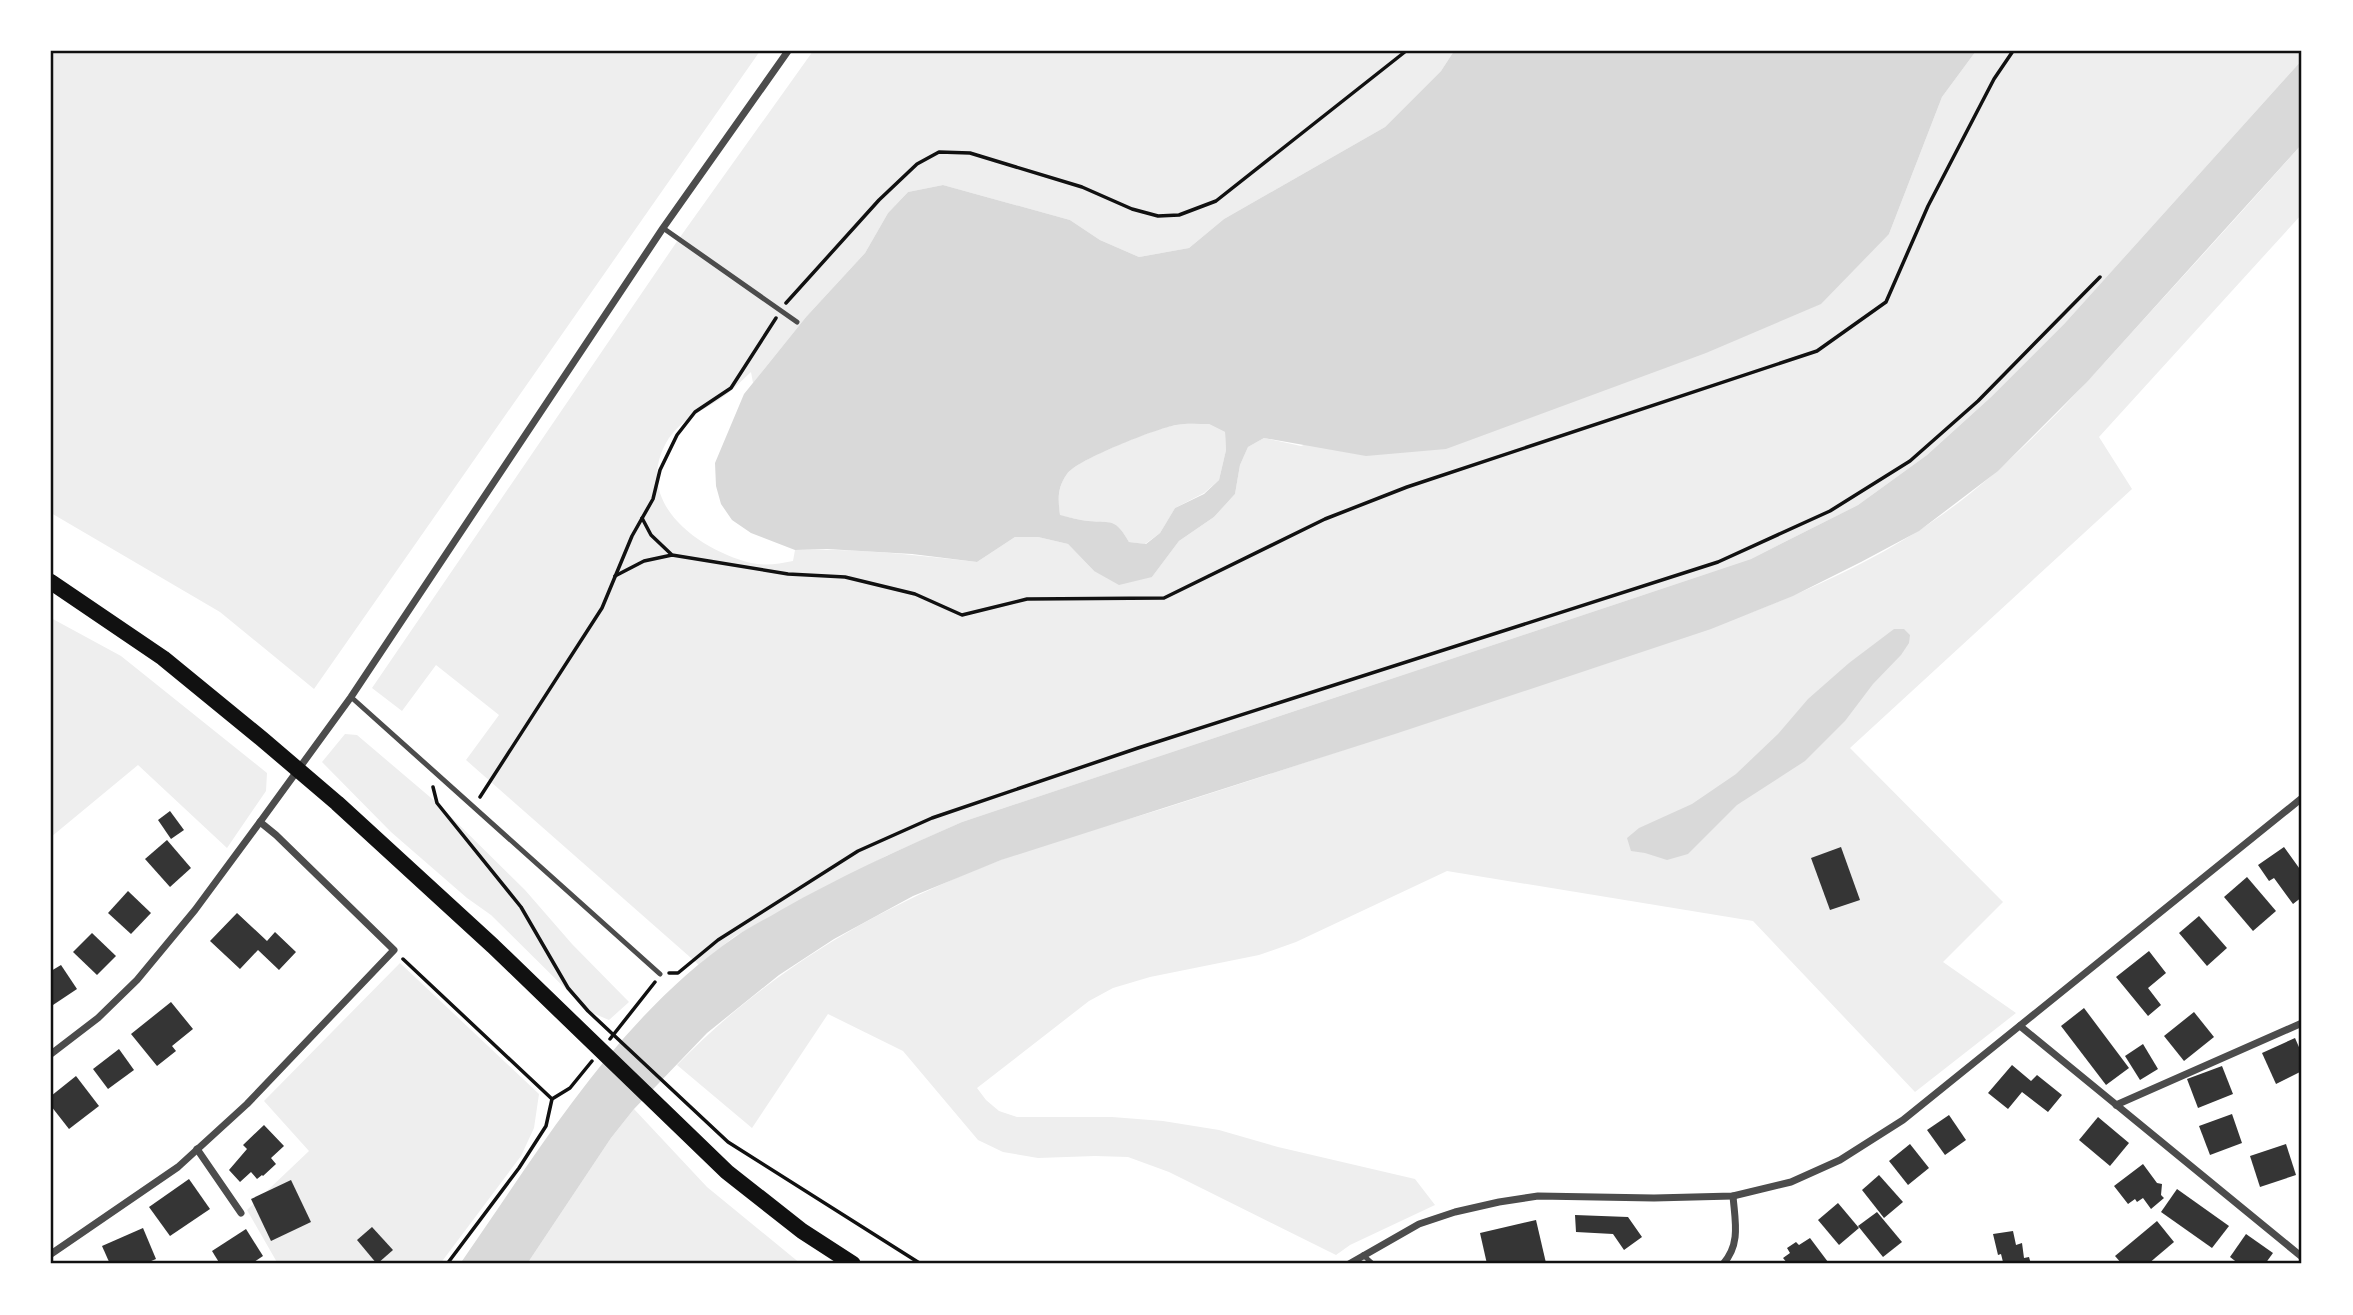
<svg xmlns="http://www.w3.org/2000/svg" width="2353" height="1315" viewBox="0 0 2353 1315" font-family="'Noto Sans',sans-serif">
<style>
.green{fill:#eee}
.water{fill:#d9d9d9;fill-rule:evenodd}
.building{fill:#353535}
.lines{fill:none;stroke-linecap:round;stroke-linejoin:round}
.path{stroke:#111;stroke-width:3.5}
.service{stroke:#4c4c4c;stroke-width:5}
.minor{stroke:#4c4c4c;stroke-width:7}
.primary{stroke:#111;stroke-width:16}
.neatline{fill:none;stroke:#111;stroke-width:2.5}
</style>
<rect width="100%" height="100%" fill="#fff"/>
<g class="green">
<path d="M51,51H760L314,689L220,612L51,513Z"/>
<path d="M813,51H1454L1441,71L1385,127L1224,219L1189,248L1139,257L1100,240L1070,220L943,185L908,192L888,213L865,253L806,317L753,383L751,372C743,379 736,387 727,394C705,411 681,417 666,443C633,503 699,550 751,563C765,566 779,564 793,561L795,550C856,548 916,555 977,562L1015,537H1038L1068,544L1094,571L1152,577L1179,541L1214,517L1235,494L1240,465L1248,447L1264,438L1301,446L1889,234L1942,97L1976,51H2302V60L2065,323L1991,397L1927,455L1858,505L1751,559L962,822L886,856L735,936L699,965L466,760L499,715L436,665L402,711L372,688L678,240Z"/>
<path d="M2302,144V214L2099,437L2132,489L1850,748L2003,902L1943,962L2016,1013L1915,1092L1753,921L1447,871L1296,942L1259,955L1150,977L1113,988L1089,1001L977,1088L986,1100L999,1111L1017,1117H1112L1163,1121L1219,1130L1278,1147L1415,1179L1435,1205L1350,1245L1336,1255L1169,1172L1128,1157L1095,1156L1038,1158L1003,1152L978,1140L903,1051L828,1014L752,1128L677,1065C768,971 876,908 998,861C1051,841 1108,826 1162,809C1300,765 1436,719 1573,674C1691,635 1812,598 1918,531C2001,478 2069,402 2135,329C2191,268 2247,206 2302,144Z"/>
<path d="M1209,424L1225,432L1226,450L1219,480L1204,493L1175,508L1160,533L1145,544L1129,542C1115,518 1113,523 1088,521C1079,520 1069,517 1060,516C1058,499 1057,488 1067,474C1076,460 1158,427 1176,425C1187,423 1198,424 1209,424Z"/>
<path d="M51,618L121,656L267,773L266,791L227,848L138,765L51,837Z"/>
<path d="M345,734L357,735L437,803L525,890L572,944L629,1002L609,1020L588,1011L491,915L467,898L391,832L322,762Z"/>
<path d="M400,963L539,1094L534,1128L521,1156L440,1264H278L247,1210L309,1151L264,1101Z"/>
<path d="M634,1109L707,1187L801,1264H527L611,1138Z"/>
</g>
<g class="water">
<path d="M1454,51H1976L1942,97L1889,234L1821,304L1706,353L1446,449L1366,456L1264,438L1248,447L1240,465L1235,494L1214,517L1179,541L1152,577L1119,585L1094,571L1068,544L1038,537H1015L977,562L912,554L827,549L795,550L751,533L732,520L721,504L716,486L715,463L744,394L806,317L865,253L888,213L908,192L943,185L1070,220L1100,240L1139,257L1189,248L1224,219L1385,127L1441,71ZM1209,424L1225,432L1226,450L1219,480L1204,494L1175,508L1160,533L1146,544L1129,542C1115,518 1113,523 1088,521C1079,520 1069,517 1060,515C1058,499 1057,488 1067,474C1076,460 1158,428 1176,425C1187,423 1198,424 1209,424Z"/>
<path d="M2302,60V144L2087,382L1998,471L1919,531L1861,562L1793,596L1711,629L1398,733L1001,860L913,896L834,939L779,975L707,1033L634,1109L611,1138L527,1264H460C541,1148 616,1019 735,937C749,927 766,919 781,910C839,877 900,849 962,822L1751,559L1858,505L1927,455L1991,397L2065,323Z"/>
<path d="M1894,629H1904L1910,635L1909,643L1901,655L1873,684L1845,721L1805,761L1737,805L1688,854L1667,860L1645,853L1631,851L1627,838L1639,828L1692,804L1736,774L1778,734L1808,699L1849,663Z"/>
</g>
<g class="building">
<path d="M170,811L184,830L171,839L158,820Z"/>
<path d="M167,840L191,868L170,887L145,859Z"/>
<path d="M1841,847L1860,900L1830,910L1811,858Z"/>
<path d="M2284,847L2302,872V897L2293,904L2274,878L2269,881L2258,865Z"/>
<path d="M2247,877L2276,911L2253,931L2224,897Z"/>
<path d="M128,891L151,913L131,934L108,913Z"/>
<path d="M237,913L267,941L275,932L296,952L279,970L258,950L240,969L210,941Z"/>
<path d="M2199,916L2227,948L2207,966L2179,933Z"/>
<path d="M92,933L116,956L97,975L73,952Z"/>
<path d="M2149,951L2166,973L2148,988L2161,1005L2148,1016L2116,977Z"/>
<path d="M61,965L77,989L53,1005L51,1002V971Z"/>
<path d="M171,1002L193,1029L172,1046L176,1051L157,1066L131,1034Z"/>
<path d="M2084,1008L2129,1068L2106,1085L2061,1026Z"/>
<path d="M2194,1012L2214,1037L2184,1061L2164,1036Z"/>
<path d="M2295,1038L2302,1054V1071L2276,1084L2262,1053Z"/>
<path d="M2143,1044L2158,1069L2140,1080L2125,1056Z"/>
<path d="M119,1049L134,1070L108,1089L93,1069Z"/>
<path d="M2012,1065L2031,1081L2037,1075L2062,1095L2048,1112L2022,1092L2008,1109L1988,1093Z"/>
<path d="M2222,1066L2233,1094L2198,1108L2187,1079Z"/>
<path d="M76,1076L99,1106L69,1129L51,1106V1096Z"/>
<path d="M2232,1114L2242,1143L2210,1155L2199,1126Z"/>
<path d="M1949,1115L1966,1140L1945,1155L1927,1130Z"/>
<path d="M2098,1117L2129,1143L2110,1166L2079,1140Z"/>
<path d="M264,1125L284,1146L271,1158L276,1164L263,1176L262,1175L257,1179L251,1172L240,1182L229,1170L247,1149L243,1145Z"/>
<path d="M1910,1144L1929,1168L1908,1185L1889,1161Z"/>
<path d="M2286,1144L2296,1175L2260,1187L2250,1156Z"/>
<path d="M2143,1164L2157,1183L2162,1184L2161,1195L2164,1198L2151,1209L2143,1198L2137,1202L2135,1199L2128,1204L2114,1186Z"/>
<path d="M1879,1175L1903,1202L1884,1218L1862,1190Z"/>
<path d="M189,1179L210,1209L170,1236L149,1207Z"/>
<path d="M291,1180L311,1222L271,1241L251,1199Z"/>
<path d="M2177,1189L2229,1226L2212,1248L2161,1212Z"/>
<path d="M1838,1203L1859,1228L1839,1245L1818,1220Z"/>
<path d="M1877,1212L1902,1242L1883,1257L1858,1226Z"/>
<path d="M1575,1215L1628,1217L1642,1237L1624,1250L1613,1234L1576,1232Z"/>
<path d="M1536,1220L1546,1263L1487,1264L1480,1233Z"/>
<path d="M2157,1221L2174,1242L2148,1264H2122L2115,1256Z"/>
<path d="M372,1227L393,1250L377,1264L357,1240Z"/>
<path d="M143,1228L156,1259L144,1264H110L102,1246Z"/>
<path d="M246,1229L263,1256L251,1264H220L212,1251Z"/>
<path d="M2013,1231L2016,1245L2022,1243L2024,1258L2029,1257L2031,1264H1997L2003,1262L2001,1254L1998,1255L1993,1234Z"/>
<path d="M2246,1234L2273,1253L2265,1264H2239L2230,1257Z"/>
<path d="M1810,1238L1828,1262L1825,1264H1788L1783,1258L1790,1253L1787,1248L1796,1242L1799,1245Z"/>
</g>
<g class="lines">
<g class="path">
<path d="M786,303L879,200L917,164L939,152L970,153L1082,187L1132,209L1158,216L1179,215L1216,201L1406,51"/>
<path d="M642,518L651,535L671,554"/>
<path d="M615,576L644,561L672,555L788,574L845,577L915,594L962,615L1027,599L1164,598L1325,519L1407,487L1817,351L1886,302L1928,206L1994,79L2013,51"/>
<path d="M433,787L437,803L521,907L568,988L588,1011L728,1142L921,1264"/>
<path d="M480,797L602,608L632,536L653,499L660,470L677,435L695,412L731,388L776,318"/>
<path d="M403,959L552,1099"/>
<path d="M669,973H678L718,940L858,851L932,818L1138,748L1718,562L1830,511L1910,461L1978,401L2100,277"/>
<path d="M610,1039L655,982"/>
<path d="M447,1264L519,1168L546,1126L552,1099L570,1088L592,1061"/>
</g>
<g class="service">
<path d="M663,228L797,322"/>
<path d="M351,697L660,974"/>
<path d="M1363,1255L1373,1264"/>
</g>
<g class="minor">
<path d="M2020,1026L2302,1257"/>
<path d="M51,1054L98,1018L137,980L195,910L260,822L351,697L663,228L788,51"/>
<path d="M2116,1105L2302,1023"/>
<path d="M197,1149L241,1213"/>
<path d="M51,1254L178,1167L247,1104L394,950L276,835L260,822"/>
<path d="M1349,1264L1419,1224L1455,1212L1499,1202L1538,1196L1654,1198L1733,1196L1791,1182L1840,1160L1903,1120L2302,798"/>
<path d="M1723,1264C1741,1244 1735,1221 1733,1196"/>
</g>
<path class="primary" d="M51,582L163,658L262,739L337,803L493,946L727,1172L802,1231L853,1264"/>
</g>
<rect width="2353" height="1315" fill="none" stroke="#ffffff" stroke-width="105"/>
<rect x="52" y="52" width="2248" height="1210" class="neatline"/>
</svg>
